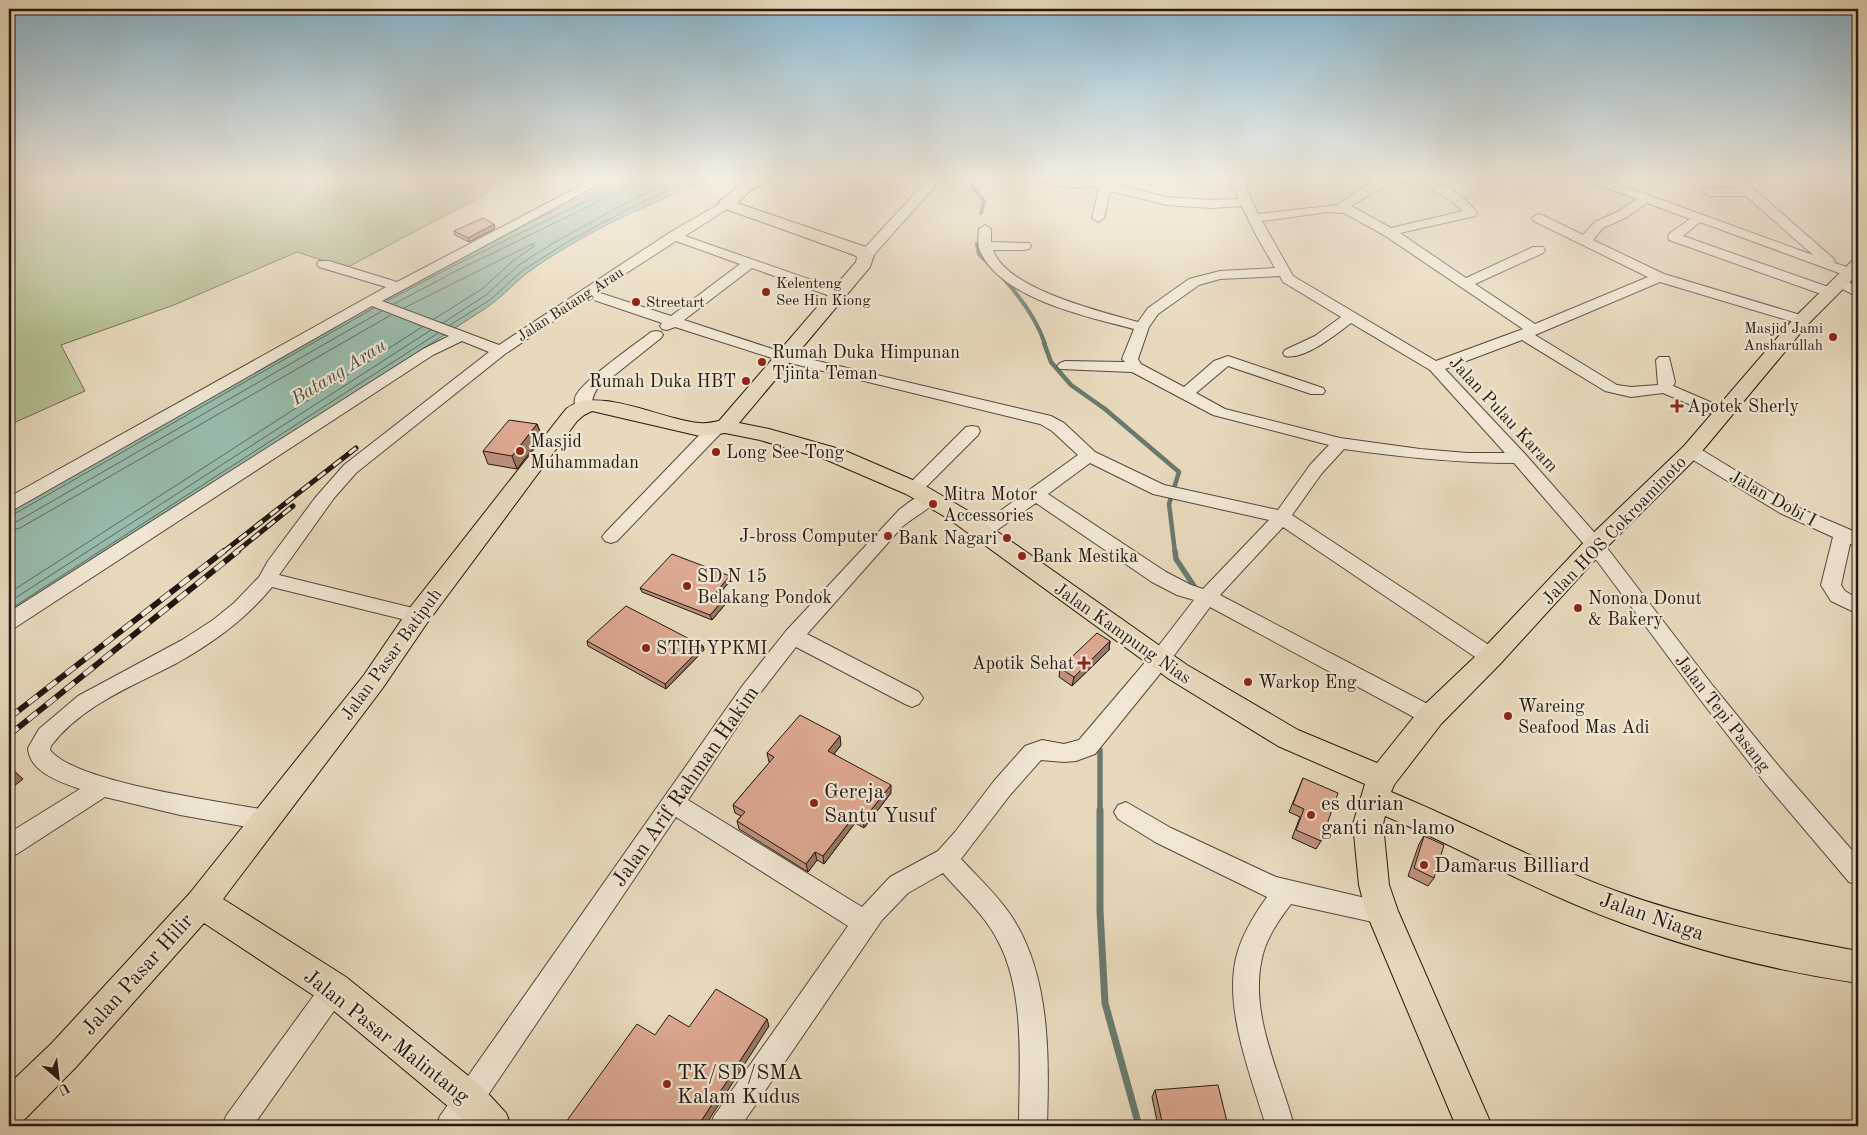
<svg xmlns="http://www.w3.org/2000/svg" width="1867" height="1135" viewBox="0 0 1867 1135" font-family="'Old Standard TT',serif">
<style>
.green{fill:#b5bf91;stroke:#6c6c50}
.water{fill:#98bbab;stroke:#697a6d}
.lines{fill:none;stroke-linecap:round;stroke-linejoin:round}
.shore{stroke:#5d6a5e;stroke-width:1}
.stream-far3{stroke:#697a6d;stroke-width:4}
.stream-far2{stroke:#697a6d;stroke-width:4.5}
.stream-far1{stroke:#697a6d;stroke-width:5.5}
.stream{stroke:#697a6d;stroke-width:7}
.minor-casing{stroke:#54483b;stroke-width:2}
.major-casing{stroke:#221810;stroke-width:2}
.minor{fill:#f0e6d3;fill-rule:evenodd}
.major{fill:#e8d9bc;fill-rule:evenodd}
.rail-far1-casing{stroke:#221810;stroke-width:5}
.rail-casing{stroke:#221810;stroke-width:6}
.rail-far1{stroke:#f0e6d3;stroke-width:3;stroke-dasharray:10;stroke-linecap:butt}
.rail{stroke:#f0e6d3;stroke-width:4.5;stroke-dasharray:12;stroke-linecap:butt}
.wall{fill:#bd907d;stroke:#221810}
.shaded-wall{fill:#9a7666;stroke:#221810}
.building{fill:#dca891;stroke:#221810}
.poi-dot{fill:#8f2418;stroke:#f0e6d3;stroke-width:2}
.labels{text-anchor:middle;stroke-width:4.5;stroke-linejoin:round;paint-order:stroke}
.far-poi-label{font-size:15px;fill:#221810;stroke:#f0e6d3;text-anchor:start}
.far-street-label{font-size:15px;fill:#221810;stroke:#f0e6d3}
.poi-label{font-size:18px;fill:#221810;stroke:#f0e6d3;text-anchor:start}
.street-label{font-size:18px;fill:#221810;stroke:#f0e6d3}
.water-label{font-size:19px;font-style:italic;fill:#4b5146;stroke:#f0e6d3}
.near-street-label{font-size:21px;fill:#221810;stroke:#f0e6d3}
.near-poi-label{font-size:21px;fill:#221810;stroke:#f0e6d3;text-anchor:start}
</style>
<rect width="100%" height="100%" fill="#e8d9bc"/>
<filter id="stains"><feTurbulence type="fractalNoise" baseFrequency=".004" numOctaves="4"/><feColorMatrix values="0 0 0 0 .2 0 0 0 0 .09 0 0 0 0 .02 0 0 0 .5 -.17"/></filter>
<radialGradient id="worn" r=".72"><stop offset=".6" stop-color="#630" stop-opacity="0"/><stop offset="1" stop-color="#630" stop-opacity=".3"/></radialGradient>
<path class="green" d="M9,177H501L484,195L346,268L297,252L174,305L61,345L85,391L9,425Z"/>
<path class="water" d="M623,177H718C652,202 585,231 527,273C512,285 499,300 483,310L9,616V513L368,306L449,262Z"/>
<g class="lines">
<g class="shore">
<path d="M387,301L451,267L621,184L624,177"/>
<path d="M394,304L454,272L624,189L629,184L630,177"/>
<path d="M404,308L534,243L533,247L514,260L482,289L434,319"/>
<path d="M443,323L486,295L519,265L550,245L633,199L686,177"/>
<path d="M450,325L490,300L523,270L571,240L647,199L704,177"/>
<path d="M9,517L374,308"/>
<path d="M9,523L16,522L382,311"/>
<path d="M9,531L20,528L391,315"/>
<path d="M9,593L422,327"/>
<path d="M9,602L431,330"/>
<path d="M9,610L438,333"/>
</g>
<g class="stream-far3">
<path d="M973,177V188L984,201L981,213"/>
<path d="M977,244L979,254L994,269"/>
<path d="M1004,279C1021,298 1037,320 1045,344"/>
</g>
<path class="stream-far2" d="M1044,343L1051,362L1071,385L1105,409L1179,472L1169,504L1175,552"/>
<g class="stream-far1">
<path d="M1175,551L1176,559L1194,586"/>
<path d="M1100,750V811"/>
</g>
<path class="stream" d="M1100,810V911L1105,1003L1139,1126"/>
<defs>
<g id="minor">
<path d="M597,177H612L382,301L499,345L669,233L726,200L732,204L730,207L685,236L843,291L845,294L838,298L833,297L752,268L684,320L788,354L1051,416L1064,423L1095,452L1164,485L1278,510L1310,465L1329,445L1213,415L1132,372L1060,369L1057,366L1060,363L1065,361L1125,362L1122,359L1134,329C1088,317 1006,300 982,255C977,247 978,238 979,229L985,225L991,229V242L1029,243L1031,246L1029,249L1024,250H993C1006,289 1102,312 1138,322L1148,308L1189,279L1220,271L1275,268L1256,235L1242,206L1211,208L1167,205L1110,191L1104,218L1098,222L1092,218L1099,188C1089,185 1081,188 1071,187C1062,187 1034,182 1029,177H1054L1072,180L1089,178L1167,197L1211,200L1239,199L1229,177H1241L1258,214L1337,205L1371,183L1390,177H1408L1406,180L1379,189L1351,206L1391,228L1463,211L1450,200L1409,177C1414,177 1420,176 1425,177C1442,182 1467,198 1477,213L1475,216L1400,233L1466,278L1533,247H1543L1545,250L1543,253L1475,284L1535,324L1648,277L1534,221L1532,218L1538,214L1542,215L1583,235L1595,222L1619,211L1637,199L1584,180L1582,177H1599L1813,255L1746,196H1709L1703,192L1709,188H1738L1727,177H1740L1834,259L1835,263L1858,271V280L1700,222L1683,236L1834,289L1836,292L1829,296L1824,295L1669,240L1668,237L1669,234L1690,219L1647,203L1627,217L1603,228L1593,240L1664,274L1807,317L1809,320L1807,323H1797L1660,282L1535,335L1617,385L1631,387L1658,385L1656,360L1659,357H1669L1675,382L1673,386L1729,410L1731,413L1729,416H1717L1663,393L1631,397L1605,391L1522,340L1445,369L1525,454L1601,540L1713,686L1781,769L1858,857V885L1849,882L1765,783L1699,698L1589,550L1514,463C1457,463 1401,457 1344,449L1322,473L1292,515L1498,651L1501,657L1498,663L1491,665L1484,663L1283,527L1220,595L1439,710L1442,716L1439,722L1431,725L1423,722L1210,607L1167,665L1095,754L1076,761L1064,762L1041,760L1010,795L961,859C978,877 996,894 1010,914C1051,974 1049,1057 1047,1126H1019C1019,1069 1026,993 998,941C985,915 962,895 943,873L908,893L882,920L741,1126H710L714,1116L848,926L676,817L467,1126H436L440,1116L743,685L786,631L900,509C910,502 922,490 935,494L938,498C931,509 912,518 902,527L807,634L919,692L923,698L919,704L912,707L905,704L796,647L757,697L688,800L862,907L890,877L938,851L955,832L994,781L1025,746L1042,740L1064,744L1079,740L1153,653L1194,600L1177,595L1152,582L1036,503L987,537L981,539L975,537L972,533L975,529L1078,455L1052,431L1040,424L778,360L675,327L667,330L662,329L660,326L662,323L588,298L505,354L356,473L334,498L279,575L425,611L428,616L425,621L418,623L272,587C246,619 213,643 177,663C133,686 82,705 51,746L50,750C76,783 220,801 265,810L273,813L277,820L273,827L265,830L180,815L105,797L17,854L9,857V833L80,789C62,783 29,772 28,748L39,729L78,696L182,640L213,620L234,603L259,577L268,561L315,498L344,465L489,352L462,341L433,355L16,627L9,629V612L423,349L449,336L372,306L15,509L9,511V497L386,287L319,267L317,264L319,261H329L397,282ZM1328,212L1344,213L1384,235L1523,329L1436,361L1293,276L1262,221ZM676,241L740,264L671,316L597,292ZM1280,276L1283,282L1341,317L1315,336L1285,350L1283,353L1285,356C1303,361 1337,334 1351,323L1430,370L1505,453H1467L1420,449L1340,438L1225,409L1196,393L1228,366L1311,394H1323L1325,391L1323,388L1228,356L1214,361L1184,387L1141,364L1138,359L1149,327L1158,314L1199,285L1220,279ZM1090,463L1153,494L1269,520L1203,589L1191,585L1166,572L1048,494Z"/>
<path d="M930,177H943L871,258H861L859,255L861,252Z"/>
<path d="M1491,177H1505L1496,182L1492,181Z"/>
<path d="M1840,278L1858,287V297L1835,285L1833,282Z"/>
<path d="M656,331L661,332L663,335L661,338L597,389C591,398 593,403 589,409H577C575,406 574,402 575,398C580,382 636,344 651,332Z"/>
<path d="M715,424L721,425L723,429L721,433L617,541L611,543L605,541L602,537L605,533L709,425Z"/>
<path d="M972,426L978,427L980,431L978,435L920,493L914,495L908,493L905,489L908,485L966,427Z"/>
<path d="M1691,446L1697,447L1792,505L1858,533V546L1850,544L1841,585L1845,591L1858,599V614L1831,601L1821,585L1833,537L1780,513L1685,455L1683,451L1685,447Z"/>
<path d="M1126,802L1171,828L1276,877L1391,904L1394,912L1391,920L1382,924L1291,904C1279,920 1266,938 1262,958C1249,1014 1280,1073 1294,1126H1266C1251,1076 1224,1010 1236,958C1241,936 1254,915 1267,897L1155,842L1118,819L1114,812L1118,805Z"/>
<path d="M334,976L343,980L347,989L343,998L253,1126H222L226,1116L325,980Z"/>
</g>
<path id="major" d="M754,177H773L771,180L750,191L737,203L866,247L874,255L870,267L739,423L769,429L843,450L922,484L965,509L1187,665L1298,730L1377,763L1421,708L1482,650L1587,539L1684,446L1796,316L1852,261L1858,260V274L1808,324L1698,456L1603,551L1500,664L1441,724L1394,785L1391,792C1467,823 1539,863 1616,891C1694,919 1776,936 1858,951V983C1762,969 1664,942 1574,904C1510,877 1449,843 1385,816L1383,824L1389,885L1398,911L1492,1126H1456L1366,912L1359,885L1353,824L1365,784L1278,746L1169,679L949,519L906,494L827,460L760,440L725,433L700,436L592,411L584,415L577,421L427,623L382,689L223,899L346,977L482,1087L506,1113L511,1126H469L456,1113L322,1001L204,923L76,1067L22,1122L9,1126V1084L52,1043L190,893L364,675L409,609L566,409C596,384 664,421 700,423C706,424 713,422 719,421L856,262L857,257L854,255L720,207L718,204L720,201L740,185Z"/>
</defs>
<use href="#minor" class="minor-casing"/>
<use href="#major" class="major-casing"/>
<use href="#minor" class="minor"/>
<use href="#major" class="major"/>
<defs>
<g id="rail-far1">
<path d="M223,552L356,448"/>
<path d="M236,552L293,506"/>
</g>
<g id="rail">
<path d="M9,718L224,551"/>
<path d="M9,735L238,551"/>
</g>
</defs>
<use href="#rail-far1" class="rail-far1-casing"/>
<use href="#rail" class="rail-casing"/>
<use href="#rail-far1" class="rail-far1"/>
<use href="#rail" class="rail"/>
</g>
<g class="wall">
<path d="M494,224L495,228L494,229L469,242L455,235L454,231Z"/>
<path d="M537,424L542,437L517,469L488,464L483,451Z"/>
<path d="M731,580L720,593L728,601L712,620L642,592L640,588Z"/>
<path d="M587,641L703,646L704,650L666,689L588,646Z"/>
<path d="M1110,641L1109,650L1072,686L1059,677L1060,668Z"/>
<path d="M841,745L834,754L891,793L864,828L855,823L824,864L817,860L808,872L739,829L737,821L741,816L735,813L733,805L770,762H769L767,753Z"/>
<path d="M1303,778L1321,841L1316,849L1292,838L1300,817L1289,812Z"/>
<path d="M1424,836L1434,878L1428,886L1408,876L1419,844Z"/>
<path d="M1155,1090L1228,1126H1158L1152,1097Z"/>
</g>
<g class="shaded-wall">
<path d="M494,224L495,228L494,229L469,242L468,238Z"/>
<path d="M537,424L542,437L517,469L512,456Z"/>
<path d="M730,576L731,580L717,596L716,592Z"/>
<path d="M727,596L728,601L712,620L710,615Z"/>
<path d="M1110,641L1109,650L1072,686L1074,677Z"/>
<path d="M703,646L704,650L666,689L665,684Z"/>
<path d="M840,736L841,745L830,759L828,751Z"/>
<path d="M9,766L23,779L9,790Z"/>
<path d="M891,785V793L864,828L863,820Z"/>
<path d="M855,815V823L824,864L823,856Z"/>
<path d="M815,852L817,860L808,872L806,864Z"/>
<path d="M767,1019L769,1026L705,1126H698Z"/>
</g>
<g class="building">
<path d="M483,218L494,224L468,238L454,231Z"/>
<path d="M509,420L537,424L512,456L483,451Z"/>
<path d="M672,554L730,576L716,592L727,596L710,615L640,588Z"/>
<path d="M626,606L703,646L665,684L587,641Z"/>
<path d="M1097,633L1110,641L1074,677L1060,668Z"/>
<path d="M800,715L840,736L828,751L891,785L863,820L855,815L823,856L815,852L806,864L737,821L745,812L733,805L774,757L767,753Z"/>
<path d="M1303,778L1338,793L1321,841L1296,830L1304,809L1293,804Z"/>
<path d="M1424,836L1444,845L1434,878L1414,868Z"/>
<path d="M716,989L767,1019L698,1126H563L637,1024L655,1035L669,1015L689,1027Z"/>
<path d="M1218,1085L1228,1126H1163L1155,1090Z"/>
</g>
<linearGradient id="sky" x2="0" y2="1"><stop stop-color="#88b7d0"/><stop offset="0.53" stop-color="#f5eee1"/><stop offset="1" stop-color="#f5eee1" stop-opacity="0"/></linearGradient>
<rect width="1867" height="336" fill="url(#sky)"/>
<g class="poi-dot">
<circle cx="766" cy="292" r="5"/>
<circle cx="636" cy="302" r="5"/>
<circle cx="1833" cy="337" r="5"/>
<circle cx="762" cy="362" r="5"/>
<circle cx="746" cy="381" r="5"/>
<path d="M1674.5 398.5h5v5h5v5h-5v5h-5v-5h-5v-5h5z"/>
<circle cx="520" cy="451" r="5"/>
<circle cx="716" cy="452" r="5"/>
<circle cx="933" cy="504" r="5"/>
<circle cx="888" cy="536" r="5"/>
<circle cx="1007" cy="538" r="5"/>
<circle cx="1022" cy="556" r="5"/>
<circle cx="687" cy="586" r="5"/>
<circle cx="1578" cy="608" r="5"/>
<circle cx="646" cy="648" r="5"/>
<path d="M1081.5 655.5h5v5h5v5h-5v5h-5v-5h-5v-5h5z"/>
<circle cx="1248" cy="682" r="5"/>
<circle cx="1508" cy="716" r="5"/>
<circle cx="814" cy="803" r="5"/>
<circle cx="1311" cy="815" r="5"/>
<circle cx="1424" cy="865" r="5"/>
<circle cx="667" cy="1084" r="5"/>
</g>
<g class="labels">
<g class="far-poi-label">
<text x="776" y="288">Kelenteng<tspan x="776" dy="17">See Hin Kiong</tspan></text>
<text x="646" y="307">Streetart</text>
<text x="1823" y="333" text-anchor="end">Masjid Jami<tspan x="1823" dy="17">Ansharullah</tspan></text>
</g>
<g class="far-street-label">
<text transform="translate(570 304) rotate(-33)" y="5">Jalan Batang Arau</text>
</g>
<g class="poi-label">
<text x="772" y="358">Rumah Duka Himpunan<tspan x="772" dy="21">Tjinta Teman</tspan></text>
<text x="736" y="387" text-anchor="end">Rumah Duka HBT</text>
<text x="1687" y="412">Apotek Sherly</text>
<text x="530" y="447">Masjid<tspan x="530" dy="21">Muhammadan</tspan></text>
<text x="726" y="458">Long See Tong</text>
<text x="943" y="500">Mitra Motor<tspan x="943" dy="21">Accessories</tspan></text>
<text x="878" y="542" text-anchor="end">J-bross Computer</text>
<text x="997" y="544" text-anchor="end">Bank Nagari</text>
<text x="1032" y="562">Bank Mestika</text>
<text x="697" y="582">SD N 15<tspan x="697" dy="21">Belakang Pondok</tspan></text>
<text x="1588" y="604">Nonona Donut<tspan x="1588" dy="21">&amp; Bakery</tspan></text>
<text x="656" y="654">STIH YPKMI</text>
<text x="1074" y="669" text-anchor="end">Apotik Sehat</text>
<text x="1258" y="688">Warkop Eng</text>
<text x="1518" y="712">Wareing<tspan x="1518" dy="21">Seafood Mas Adi</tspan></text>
</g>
<g class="street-label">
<text transform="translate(1504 414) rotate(47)" y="6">Jalan Pulau Karam</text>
<text transform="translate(1773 498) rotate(29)" y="6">Jalan Dobi I</text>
<text transform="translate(1614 530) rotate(-46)" y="6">Jalan HOS Cokroaminoto</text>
<text transform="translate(1123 633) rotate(35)" y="6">Jalan Kampung Nias</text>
<text transform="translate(391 654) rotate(-54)" y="6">Jalan Pasar Batipuh</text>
<text transform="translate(1723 713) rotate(52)" y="6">Jalan Tepi Pasang</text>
</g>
<g class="water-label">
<text transform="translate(338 371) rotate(-32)" y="7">Batang Arau</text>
</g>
<g class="near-street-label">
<text transform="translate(685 786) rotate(-55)" y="7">Jalan Arif Rahman Hakim</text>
<text transform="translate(1652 916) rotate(19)" y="7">Jalan Niaga</text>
<text transform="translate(137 974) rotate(-48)" y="7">Jalan Pasar Hilir</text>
<text transform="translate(387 1036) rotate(38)" y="7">Jalan Pasar Malintang</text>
</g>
<g class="near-poi-label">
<text x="824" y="798">Gereja<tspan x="824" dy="24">Santu Yusuf</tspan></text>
<text x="1321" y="810">es durian<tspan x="1321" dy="24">ganti nan lamo</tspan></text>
<text x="1434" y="872">Damarus Billiard</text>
<text x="677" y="1079">TK/SD/SMA<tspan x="677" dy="24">Kalam Kudus</tspan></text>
</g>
</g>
<rect width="1867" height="1135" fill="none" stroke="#e8d9bc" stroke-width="30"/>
<rect x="10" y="10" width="1847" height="1115" fill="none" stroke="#221810" stroke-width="2.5"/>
<rect x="15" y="15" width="1837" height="1105" fill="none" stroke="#221810"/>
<g transform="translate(58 1078) rotate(152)" stroke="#f0e6d3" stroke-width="4" paint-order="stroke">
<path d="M0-4L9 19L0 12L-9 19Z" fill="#221810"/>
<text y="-8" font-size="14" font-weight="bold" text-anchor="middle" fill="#221810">U</text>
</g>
<rect width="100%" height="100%" filter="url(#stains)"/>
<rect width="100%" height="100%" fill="url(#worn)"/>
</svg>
